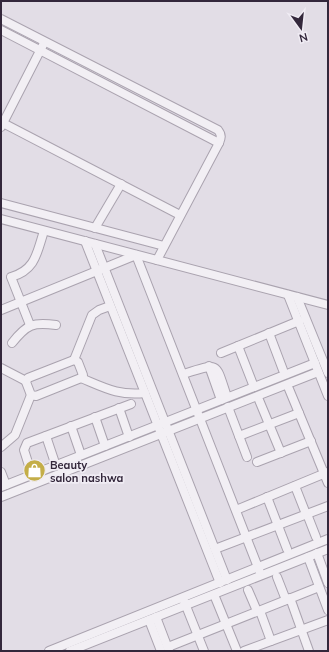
<svg xmlns="http://www.w3.org/2000/svg" width="329" height="652" viewBox="0 0 329 652" font-family="Mulish,sans-serif">
<style>
.lines{fill:none;stroke-linecap:round;stroke-linejoin:round}
.minor-casing{stroke:#aaa3af;stroke-width:10}
.minor{stroke:#f2eff4;stroke-width:8}
.labels{text-anchor:middle;stroke-width:3.5;stroke-linejoin:round;paint-order:stroke}
.poi-label{font-size:11px;font-weight:bold;fill:#33273b;stroke:#f0ecf4;text-anchor:start}
</style>
<rect width="100%" height="100%" fill="#e2dde6"/>
<g class="lines">
<defs>
<g id="minor">
<path d="M1,19L218,130C222,135 221,138 219,143L157,260"/>
<path d="M1,30L219,143"/>
<path d="M1,122L180,215"/>
<path d="M1,127L43,45"/>
<path d="M1,203L164,246"/>
<path d="M1,219L328,305"/>
<path d="M95,228L121,184"/>
<path d="M85,241L220,583"/>
<path d="M95,244L227,580"/>
<path d="M288,295L328,396"/>
<path d="M297,297L328,373"/>
<path d="M1,310L136,255L261,575"/>
<path d="M30,325L11,277C36,270 37,252 44,231"/>
<path d="M269,333L283,370"/>
<path d="M12,343C27,324 33,322 56,325"/>
<path d="M238,346L254,387"/>
<path d="M221,353L299,321"/>
<path d="M74,360L78,362L83,375L81,378L36,396L31,395L26,382L28,378Z"/>
<path d="M74,360L92,315L99,310L110,306"/>
<path d="M209,366L221,400"/>
<path d="M1,368L26,381"/>
<path d="M183,374C220,363 215,361 227,397"/>
<path d="M81,378C105,388 119,396 145,393"/>
<path d="M289,389L328,483"/>
<path d="M259,400L281,453"/>
<path d="M228,407L247,457"/>
<path d="M119,408L129,437"/>
<path d="M95,417L105,446"/>
<path d="M71,426L81,455"/>
<path d="M46,436L56,466"/>
<path d="M239,436L299,413"/>
<path d="M1,447L15,435L31,395"/>
<path d="M257,462L311,441"/>
<path d="M1,472L6,485"/>
<path d="M32,475L24,450L27,443L131,404"/>
<path d="M295,486L306,514"/>
<path d="M1,487L315,363"/>
<path d="M1,497L318,372"/>
<path d="M267,497L287,549"/>
<path d="M236,510L328,472"/>
<path d="M307,514L316,537"/>
<path d="M215,549L328,506"/>
<path d="M317,553L328,583"/>
<path d="M308,557L328,610"/>
<path d="M277,577L286,600"/>
<path d="M248,590L257,611"/>
<path d="M215,597L237,651"/>
<path d="M290,598L309,651"/>
<path d="M184,601L204,651"/>
<path d="M260,611L271,641"/>
<path d="M156,617L169,651"/>
<path d="M149,620L161,651"/>
<path d="M168,647L319,587"/>
<path d="M49,651L328,539"/>
<path d="M70,651L328,549"/>
<path d="M244,651L328,620"/>
</g>
</defs>
<use href="#minor" class="minor-casing"/>
<use href="#minor" class="minor"/>
</g>
<defs>
<symbol id="shop-disc" viewBox="-11 -11 22 22"><circle r="9.5" fill="#c4ae48" stroke="#f0ecf4"/><path d="M-5-2.5h2.3a2.7 3.5 0 0 1 5.4 0H5L5.5 6h-11ZM-1.5-2.5h3a1.5 2.3 0 0 0-3 0Z" fill="#fff"/></symbol>
</defs>
<g fill-rule="evenodd">
<use href="#shop-disc" x="22" y="458" width="25" height="25"/>
</g>
<g class="labels">
<g class="poi-label">
<text x="50" y="469">Beauty<tspan x="50" dy="13">salon nashwa</tspan></text>
</g>
</g>
<rect width="329" height="652" fill="none" stroke="#33273b" stroke-width="4"/>
<g transform="translate(301 28) rotate(165)" stroke="#f0ecf4" stroke-width="3" paint-order="stroke">
<path d="M0-3L7 15L0 10L-7 15Z" fill="#33273b"/>
<text y="-6" font-size="11" font-weight="bold" text-anchor="middle" fill="#33273b">N</text>
</g>
</svg>
